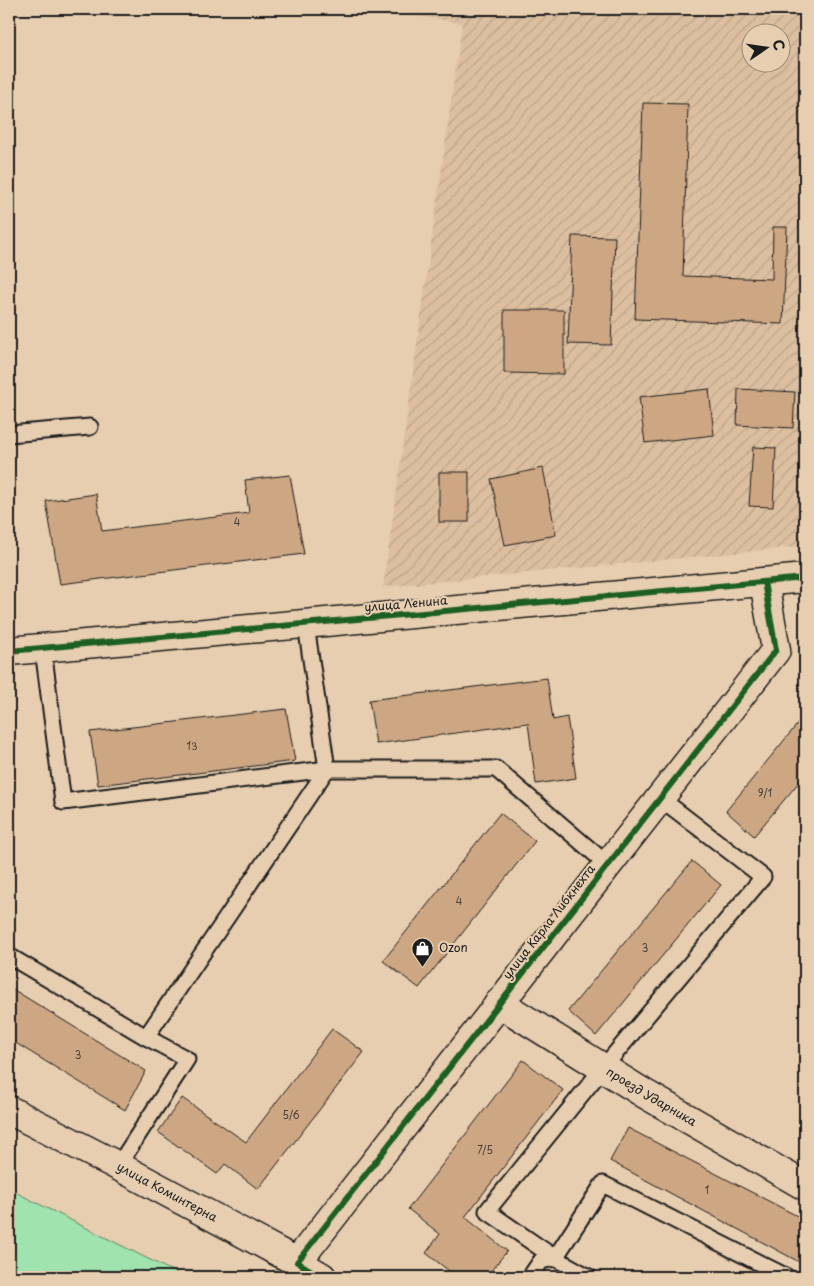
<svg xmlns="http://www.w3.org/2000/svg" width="814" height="1286" viewBox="0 0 814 1286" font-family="'Playpen Sans',sans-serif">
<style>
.industrial{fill:url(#industrial-furrows);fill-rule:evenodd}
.green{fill:#a0e3ae;stroke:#5e8065}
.building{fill:#cda784;stroke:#1c1c1c}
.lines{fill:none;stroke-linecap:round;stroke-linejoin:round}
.lane-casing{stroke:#1c1c1c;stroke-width:19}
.street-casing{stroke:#1c1c1c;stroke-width:31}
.secondary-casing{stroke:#1c1c1c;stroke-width:31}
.lane{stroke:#e8ceb0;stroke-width:15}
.street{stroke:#e8ceb0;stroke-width:28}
.secondary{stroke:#e8ceb0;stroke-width:28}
.cycleway-casing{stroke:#e8ceb0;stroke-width:9}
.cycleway{stroke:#1b5e20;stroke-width:6}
.labels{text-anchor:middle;stroke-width:4;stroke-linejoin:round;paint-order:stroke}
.number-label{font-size:10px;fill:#483f36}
.street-label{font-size:12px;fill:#1c1c1c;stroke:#e8ceb0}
.poi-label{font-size:12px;fill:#1c1c1c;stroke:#e8ceb0;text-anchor:start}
</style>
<defs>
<pattern id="industrial-furrows" width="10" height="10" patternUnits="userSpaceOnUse" patternTransform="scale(1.25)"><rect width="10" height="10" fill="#dcbfa0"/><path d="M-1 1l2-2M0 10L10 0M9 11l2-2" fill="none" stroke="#bca489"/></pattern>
</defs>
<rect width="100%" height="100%" fill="#e8ceb0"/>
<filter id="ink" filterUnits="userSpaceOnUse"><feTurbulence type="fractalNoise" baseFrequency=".02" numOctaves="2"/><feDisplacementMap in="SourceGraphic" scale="10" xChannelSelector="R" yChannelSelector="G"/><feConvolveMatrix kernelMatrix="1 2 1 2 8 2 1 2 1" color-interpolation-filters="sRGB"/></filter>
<g filter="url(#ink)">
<path class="industrial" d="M373,9H805V546L383,587L462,23ZM752,32H782V62H752Z"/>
<path class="green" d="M9,1189L184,1277H9Z"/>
<g class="building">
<path d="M643,103L688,104L683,276L772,279L773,227H787L783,324L635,319Z"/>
<path d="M572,236L615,237L611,345L568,344Z"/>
<path d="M504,310H564V374L504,373Z"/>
<path d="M709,389L714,435L645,443L639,397Z"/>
<path d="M738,389L795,392L793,428L737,425Z"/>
<path d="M753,447L776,448L773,507L749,506Z"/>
<path d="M543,468L556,535L505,545L491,479Z"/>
<rect x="439" y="472" width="30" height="50"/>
<path d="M290,475L304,554L60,584L46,501L96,494L102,531L249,513L245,480Z"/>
<path d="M547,678L553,720L567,717L576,778L536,784L528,723L376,744L369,700Z"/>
<path d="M286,709L295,761L98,785L90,732Z"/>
<path d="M805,715V775L754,836L726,811Z"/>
<path d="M500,813L535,841L419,988L383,961Z"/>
<path d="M692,861L721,885L596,1036L568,1011Z"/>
<path d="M9,987L146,1071L125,1110L9,1039Z"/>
<path d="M332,1029L364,1052L258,1189L225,1164L217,1174L158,1132L182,1098L246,1142Z"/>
<path d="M523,1060L563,1090L465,1217L507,1251L486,1277H457L426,1253L440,1234L408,1209Z"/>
<path d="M628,1128L805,1220V1265L610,1161Z"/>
</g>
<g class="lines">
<defs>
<g id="lane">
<path d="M9,434L90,427"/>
<path d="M43,649L63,802L327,769H496L608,865"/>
<path d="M9,956L146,1037"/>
<path d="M118,1166L187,1059L146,1037L327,769L306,625"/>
<path d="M530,1277L541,1261L555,1258L603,1184L787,1277"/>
<path d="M589,1277L555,1258L487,1211L603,1068L763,877L660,798"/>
</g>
<g id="street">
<path d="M9,651L805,578"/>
<path id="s1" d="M499,1003L645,1094L805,1186"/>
<path d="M297,1262L776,650L764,582"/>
</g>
<g id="secondary">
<path id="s2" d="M9,1110L118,1166L297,1262L322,1277"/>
</g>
</defs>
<use href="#lane" class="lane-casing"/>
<use href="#street" class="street-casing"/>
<use href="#secondary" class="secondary-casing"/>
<use href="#lane" class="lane"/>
<use href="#street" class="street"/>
<use href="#secondary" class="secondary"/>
<defs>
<g id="cycleway">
<path d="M9,651L805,578"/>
<path d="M322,1277L297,1262L776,650L764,582"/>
</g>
</defs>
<use href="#cycleway" class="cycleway-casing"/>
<use href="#cycleway" class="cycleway"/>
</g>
</g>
<defs>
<symbol id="shop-pin" viewBox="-11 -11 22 30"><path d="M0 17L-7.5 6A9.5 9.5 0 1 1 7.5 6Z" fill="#1c1c1c" stroke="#e8ceb0"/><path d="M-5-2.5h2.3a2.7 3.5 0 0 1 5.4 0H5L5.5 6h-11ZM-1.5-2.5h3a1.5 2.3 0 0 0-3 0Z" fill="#fff"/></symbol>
</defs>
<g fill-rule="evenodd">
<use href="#shop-pin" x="410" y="936" width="25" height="34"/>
</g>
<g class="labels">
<g class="number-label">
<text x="237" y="526">4</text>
<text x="192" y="750">13</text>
<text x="765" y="797">9/1</text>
<text x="459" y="905">4</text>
<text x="645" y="952">3</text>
<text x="78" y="1059">3</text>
<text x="291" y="1119">5/6</text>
<text x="485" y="1154">7/5</text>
<text x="707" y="1194">1</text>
</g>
<g class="street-label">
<text transform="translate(406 604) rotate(-5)" y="4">улица Ленина</text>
<text transform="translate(549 922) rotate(-52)" y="4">улица Карла Либкнехта</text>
<text dy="4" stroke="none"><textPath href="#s1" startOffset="179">проезд Ударника</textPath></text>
<text dy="4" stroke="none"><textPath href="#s2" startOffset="178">улица Коминтерна</textPath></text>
</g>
<g class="poi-label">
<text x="439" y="952">Ozon</text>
</g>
</g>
<rect width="814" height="1286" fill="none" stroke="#e8ceb0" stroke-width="30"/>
<rect x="15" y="15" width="784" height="1256" fill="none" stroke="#1c1c1c" stroke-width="2" filter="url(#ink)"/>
<g transform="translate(766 48) rotate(77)"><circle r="24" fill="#e8ceb0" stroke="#968775"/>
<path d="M0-4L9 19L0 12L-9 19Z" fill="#1c1c1c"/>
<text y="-8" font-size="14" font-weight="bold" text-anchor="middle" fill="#1c1c1c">С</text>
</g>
</svg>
